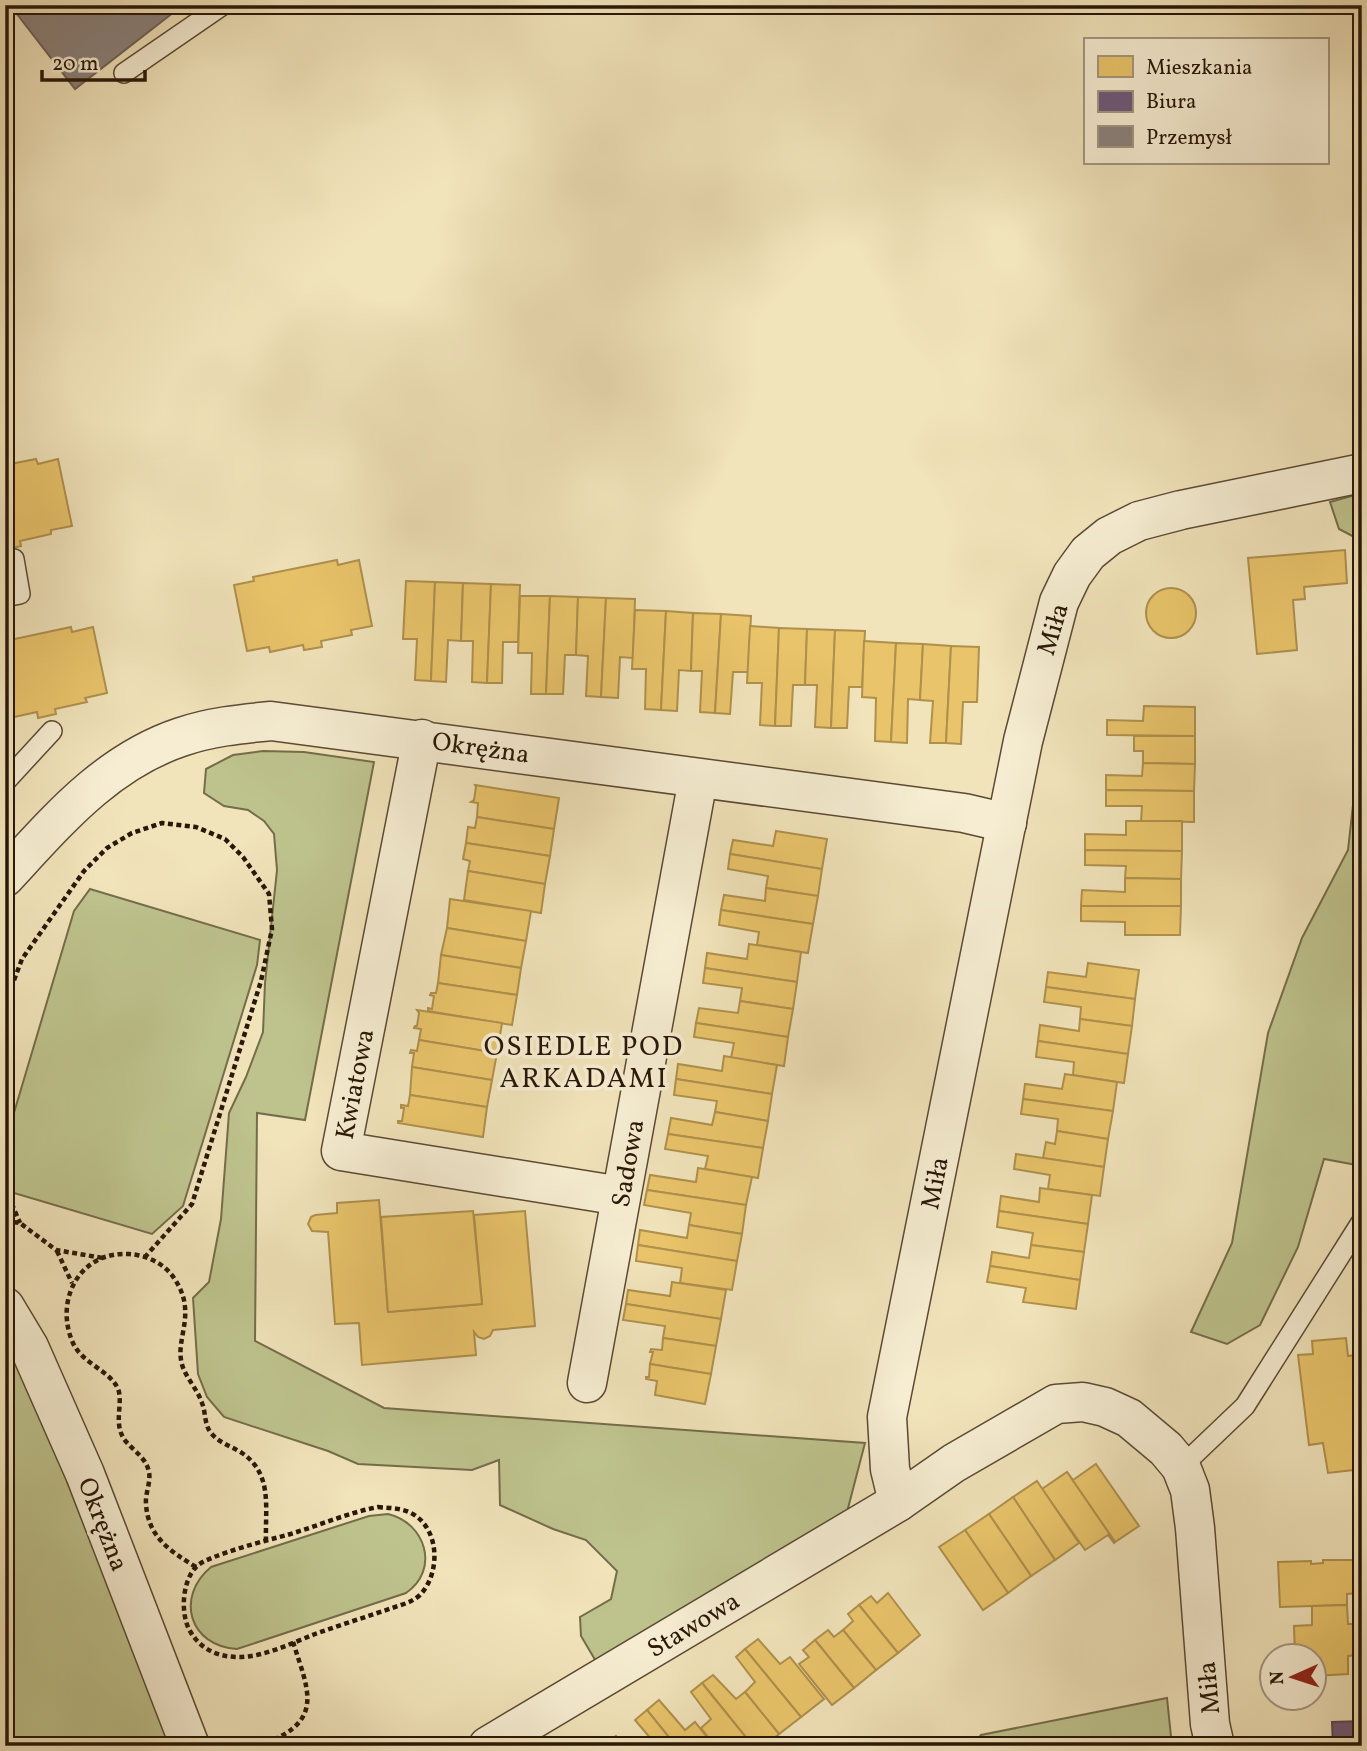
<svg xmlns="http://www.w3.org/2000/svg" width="1367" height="1751" viewBox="0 0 1367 1751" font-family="Vollkorn,serif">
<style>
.green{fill:#bec38d;stroke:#746d4a;stroke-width:2}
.homes{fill:#e9c46a;stroke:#af904d;stroke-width:2}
.offices{fill:#6d597a;stroke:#594558;stroke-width:2}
.industry{fill:#8a817c;stroke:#6d6159;stroke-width:2}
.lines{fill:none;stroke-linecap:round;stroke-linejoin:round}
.lane-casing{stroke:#5b4a34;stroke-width:22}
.street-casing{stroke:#5b4a34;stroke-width:41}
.path{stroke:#291708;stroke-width:4.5;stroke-dasharray:5 3.5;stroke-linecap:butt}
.lane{stroke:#f6edd2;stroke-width:19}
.street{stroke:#f6edd2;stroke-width:38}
.labels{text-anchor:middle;stroke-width:7;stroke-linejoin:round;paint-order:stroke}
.street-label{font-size:26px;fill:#291708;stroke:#f6edd2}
.neighbourhood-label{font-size:28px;letter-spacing:2px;fill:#291708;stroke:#f6edd2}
</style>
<rect width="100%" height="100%" fill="#f1e3ba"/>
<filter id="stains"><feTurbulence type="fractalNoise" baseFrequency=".00286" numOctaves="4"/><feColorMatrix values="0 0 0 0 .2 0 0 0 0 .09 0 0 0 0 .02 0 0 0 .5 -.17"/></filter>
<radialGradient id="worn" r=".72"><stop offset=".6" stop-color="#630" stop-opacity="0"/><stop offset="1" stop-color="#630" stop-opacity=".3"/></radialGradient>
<g class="green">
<path d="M1362,493V541L1339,529L1330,502Z"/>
<path d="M263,751L304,752L374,762L305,1120L257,1113L255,1341L384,1408L865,1443L847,1512L597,1663L581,1636L580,1617L611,1599L617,1571L586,1540L553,1529L500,1505L499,1460L472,1470L358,1464L328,1451L224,1417L207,1397L198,1374L193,1298L209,1282L221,1219L229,1113L246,1077L263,1032L265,983L277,870L274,834L264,821L248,810L224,806L204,793L206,769L233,755Z"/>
<path d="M1362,759V1166L1324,1159L1298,1247L1260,1325L1227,1344L1191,1332L1232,1243L1268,1033L1302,938L1348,850L1357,769Z"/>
<path d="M90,889L260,940L257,965L183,1206L152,1234L14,1193L5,1143L74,911Z"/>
<path d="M5,1336L49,1431L174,1746H12L5,1733Z"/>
<path d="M388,1514C426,1523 440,1570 406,1593L237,1649C189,1646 175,1597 211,1567L369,1516Z"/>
<path d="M1167,1698L1172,1746H972L981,1735Z"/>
</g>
<g class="homes">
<path d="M36,459L38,464L58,459L72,526L51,530V534L20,541L21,546L5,550V465Z"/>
<path d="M1345,550L1347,583L1304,587L1305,599L1293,600L1297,650L1257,654L1248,558Z"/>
<path d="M337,560L338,565L359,560L372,626L351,630L352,635L321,641L322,647L304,650L303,645L270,652L269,647L247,651L234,585L254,581L253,577Z"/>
<path d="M406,581L435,582L431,681L415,680L417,639H403Z"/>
<path d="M435,582L463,583L461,641L448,640L446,682L431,681Z"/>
<path d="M463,583L491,584L487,683L472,682L473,641H461Z"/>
<path d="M491,584L520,585L518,642H503L502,683H487Z"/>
<circle cx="1171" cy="613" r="25"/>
<path d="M520,596H550L546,694H531L532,653H518Z"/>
<path d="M550,596L578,597L576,655H565L563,694H546Z"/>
<path d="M578,597L606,598L601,697L586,696L588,656L576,655Z"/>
<path d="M606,598L635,599L633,658L620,657L618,698L601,697Z"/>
<path d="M635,610L666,611L661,710L645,709L646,669H632Z"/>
<path d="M666,611L693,613L691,671L679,670L677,711L661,710Z"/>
<path d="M693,613L721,614L715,713L700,712L702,671H691Z"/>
<path d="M721,614L751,616L748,672H733L730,714L715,713Z"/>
<path d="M750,626L779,628L775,726L760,725L762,683H747Z"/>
<path d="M71,627L72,632L93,627L107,693L85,698L87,702L55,709L56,714L38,718L37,712L5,719V641Z"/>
<path d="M779,628L807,629L805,685H793L791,726H775Z"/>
<path d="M807,629L835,630L831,728L815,727L817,685H805Z"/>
<path d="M835,630L865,631L862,687H849L847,728H831Z"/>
<path d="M864,641L896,643L891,742L875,741L876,698L862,697Z"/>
<path d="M896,643L923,644L920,700L908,699L907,743L891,742Z"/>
<path d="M923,644L951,646L946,743H930L933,701L920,700Z"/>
<path d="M951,646L979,647L977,702H963L961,744L946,743Z"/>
<path d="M1144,706L1195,707V736L1107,735V720L1143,721Z"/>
<path d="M1134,736H1195V764L1143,763V751H1134Z"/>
<path d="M1143,763L1195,764L1194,791L1106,790V775L1142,776Z"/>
<path d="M475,785L559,798L554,829L477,817L478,803L471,802L474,800L476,787Z"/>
<path d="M1106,790L1194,791V822L1141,821L1142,806H1106Z"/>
<path d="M477,817L554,829L550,856L466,843L468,827L475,828Z"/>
<path d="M1126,821H1182V851L1085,850V834L1126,835Z"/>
<path d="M776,831L827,839L822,869L730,854L733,840L773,846Z"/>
<path d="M466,843L550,856L545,884L468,871L470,861L463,859Z"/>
<path d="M1085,850L1182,851L1181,879L1125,878L1126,866L1085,865Z"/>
<path d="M730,854L822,869L818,896L766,888L768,876L728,869Z"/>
<path d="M468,871L545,884L541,913L464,900Z"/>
<path d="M1125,878L1181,879V906H1081L1082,890L1125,892Z"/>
<path d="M766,888L818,896L813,924L721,910L724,895L765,901Z"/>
<path d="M450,899L531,911L526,941L447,928Z"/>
<path d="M1081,906H1181L1180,935H1125V922L1081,921Z"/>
<path d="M721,910L813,924L808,953L757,945L759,932L719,925Z"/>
<path d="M447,928L526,941L521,968L441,955Z"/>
<path d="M749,944L801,952L797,982L705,968L707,953L747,959Z"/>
<path d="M441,955L521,968L517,995L438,983Z"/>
<path d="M1088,963L1139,970L1135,999L1046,987L1048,972L1086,977Z"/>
<path d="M705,968L797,982L793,1009L740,1001L742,988L703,983Z"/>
<path d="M438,983L517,995L512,1025L428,1011V1008L432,1009L434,996L430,995L431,993H436Z"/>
<path d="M1046,987L1135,999L1132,1026L1080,1019L1081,1007L1044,1002Z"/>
<path d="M740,1001L793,1009L788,1037L696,1023L699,1008L738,1013Z"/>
<path d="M417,1010L502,1023L497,1053L419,1040L421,1029L414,1028L415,1026H417L419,1013Z"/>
<path d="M1080,1019L1132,1026L1128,1054L1038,1041L1040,1025L1079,1031Z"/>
<path d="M696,1023L788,1037L784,1066L731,1058L734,1043L694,1037Z"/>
<path d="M419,1040L497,1053L492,1080L412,1067L414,1053H410L411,1050L417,1051Z"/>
<path d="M1038,1041L1128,1054L1124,1083L1073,1075L1074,1062L1036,1057Z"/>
<path d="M724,1056L777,1065L772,1094L676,1079L678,1064L722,1071Z"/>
<path d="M412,1067L492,1080L487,1107L410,1095Z"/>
<path d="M1065,1074L1117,1082L1113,1111L1023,1099L1025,1084L1062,1089Z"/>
<path d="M676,1079L772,1094L768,1121L715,1112L717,1101L674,1095Z"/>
<path d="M410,1095L487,1107L483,1137L398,1123V1121H402L404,1108H401V1105L408,1106Z"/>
<path d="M1023,1099L1113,1111L1108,1139L1057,1131L1058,1119L1021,1114Z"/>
<path d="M715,1112L768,1121L763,1148L668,1134L671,1118L712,1125Z"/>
<path d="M1057,1131L1108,1139L1104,1167L1043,1158L1046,1142L1055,1144Z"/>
<path d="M668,1134L763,1148L758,1178L705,1169L708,1156L665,1149Z"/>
<path d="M1016,1154L1104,1167L1100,1196L1048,1189L1050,1175L1014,1169Z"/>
<path d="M698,1168L752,1177L746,1205L647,1190L650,1175L696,1182Z"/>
<path d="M1040,1188L1092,1195L1088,1224L999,1211L1001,1196L1039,1202Z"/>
<path d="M647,1190L746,1205L742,1234L689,1225L691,1213L644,1205Z"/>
<path d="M379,1200L388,1312L482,1304L474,1215L525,1211L535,1326L493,1330L490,1336L484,1339L478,1337L474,1332L476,1355L362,1365L359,1323L335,1324L328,1232L312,1231L308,1224L311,1217L315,1215L337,1213V1203Z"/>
<path d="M473,1211L482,1304L388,1312L381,1217Z"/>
<path d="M999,1211L1088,1224L1084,1252L1031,1245L1033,1233L997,1227Z"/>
<path d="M689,1225L742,1234L737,1261L638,1245L640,1230L687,1238Z"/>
<path d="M638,1245L737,1261L732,1290L680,1283L682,1268L636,1261Z"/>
<path d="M1031,1245L1084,1252L1080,1280L990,1266L992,1252L1029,1258Z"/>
<path d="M990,1266L1080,1280L1076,1309L1023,1302L1026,1288L987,1282Z"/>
<path d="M672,1282L726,1290L721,1319L626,1304L628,1290L670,1296Z"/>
<path d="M626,1304L721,1319L716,1346L663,1338L665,1326L623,1320Z"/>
<path d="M663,1338L716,1346L711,1374L650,1364L653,1352H650L651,1349L662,1350Z"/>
<path d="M1346,1338L1348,1356L1362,1354V1469L1328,1473L1323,1443L1309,1445L1298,1355L1313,1354L1312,1341Z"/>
<path d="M650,1364L711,1374L705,1404L655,1395L657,1381L646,1379V1377H649Z"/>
<path d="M1096,1464L1139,1526L1115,1542L1067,1472L1073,1480Z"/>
<path d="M1067,1472L1115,1542L1114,1543L1108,1535L1085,1550L1042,1489Z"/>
<path d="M1037,1481L1079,1543L1055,1560L1013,1497Z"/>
<path d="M1013,1497L1055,1560L1031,1576L989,1514Z"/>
<path d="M989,1514L1031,1576L1008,1593L965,1530Z"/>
<path d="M965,1530L1008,1593L983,1610L939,1547Z"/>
<path d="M1362,1559V1593H1359L1357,1560Z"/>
<path d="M1323,1560H1357L1359,1593L1347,1594V1605L1280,1607L1278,1562L1311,1561V1564L1323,1563Z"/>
<path d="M888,1593L920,1635L898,1653L859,1605L871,1596L877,1603Z"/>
<path d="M859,1605L898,1653L876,1670L843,1630L853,1621L848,1614Z"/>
<path d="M1347,1605L1348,1624H1356V1629L1361,1633L1362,1645L1357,1650V1655L1348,1656V1674L1314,1676V1656H1295L1294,1626L1312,1625V1606Z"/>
<path d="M828,1630L834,1637L843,1630L876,1670L854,1688L815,1640Z"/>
<path d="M758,1639L780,1664L790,1657L824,1699L801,1717L745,1649Z"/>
<path d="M815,1640L854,1688L832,1705L799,1664L809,1657L803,1650Z"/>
<path d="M745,1649L801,1717L779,1734L745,1692L755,1682L736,1657Z"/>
<path d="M713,1675L736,1699L745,1692L779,1734L764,1746H753L702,1683Z"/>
<path d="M702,1683L753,1746H715L701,1728L711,1719L691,1692Z"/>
<path d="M659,1700L685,1730L695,1722L714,1746H676L647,1710Z"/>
<path d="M647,1710L676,1746H657L635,1720Z"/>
<path d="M616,1736L625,1746H605V1745Z"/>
</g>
<path class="offices" d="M1362,1721V1746H1333L1332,1722Z"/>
<path class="industry" d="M10,5H183L75,89Z"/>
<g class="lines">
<defs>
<g id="lane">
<path d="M124,73L223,5"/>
<path d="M5,597L20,594L14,559"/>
<path d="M5,782L52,731"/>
<path d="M1181,1467L1245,1406L1362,1221"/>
</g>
<g id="street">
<path d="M422,739L341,1151L621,1196"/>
<path d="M5,877C57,821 106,762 181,737C210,727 240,724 271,721L964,813L1007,823"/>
<path d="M5,1307L29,1347L85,1474L190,1746"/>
<path d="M587,1383L698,779"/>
<path d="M898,1502L890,1469L887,1417L1023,741L1059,602L1072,575L1088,553L1109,536L1139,521L1181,510L1362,473"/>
<path d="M488,1746L898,1502L954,1463L1056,1404L1083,1402L1105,1407L1129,1418L1166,1449L1181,1467L1190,1490L1195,1528L1210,1724L1215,1746"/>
</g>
</defs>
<use href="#lane" class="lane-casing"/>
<use href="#street" class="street-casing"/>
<g class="path">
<path d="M5,1004L22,959L84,871L107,848L132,833L162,823L196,827L225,839L243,857L269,894L272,929L261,981L192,1204L145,1257"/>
<path d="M5,1188L20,1223"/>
<path d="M5,1221L20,1223L56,1250L103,1258"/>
<path d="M57,1251L72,1283"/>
<path d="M378,1507C389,1508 401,1508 411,1513C440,1528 441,1573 420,1595C414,1600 408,1603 401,1605C372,1615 343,1624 315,1634C292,1643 264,1657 239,1657C218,1657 201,1650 190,1631C180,1614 182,1580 197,1566C209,1555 268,1540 287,1535C318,1526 347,1513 378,1507Z"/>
<path d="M196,1567C170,1551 148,1537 146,1504C145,1493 151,1483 149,1472C146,1457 133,1451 124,1439C114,1423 122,1408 119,1392C114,1372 82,1364 73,1343C54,1301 79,1251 129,1254C146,1255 164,1263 174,1278C200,1316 171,1341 184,1370C189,1381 198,1391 202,1403C206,1413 204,1424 211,1433C219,1443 231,1446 242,1453C273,1474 265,1508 266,1540"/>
<path d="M266,1743C325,1720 308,1690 293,1642"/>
<path d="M258,1746L266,1743L267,1745"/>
</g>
<use href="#lane" class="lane"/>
<use href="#street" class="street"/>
</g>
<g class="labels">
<g class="street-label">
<text transform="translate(1052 629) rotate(-73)" y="9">Miła</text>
<text transform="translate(481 747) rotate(8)" y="9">Okrężna</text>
<text transform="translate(354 1084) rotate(-79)" y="9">Kwiatowa</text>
<text transform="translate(627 1163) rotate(-80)" y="9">Sadowa</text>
<text transform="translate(934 1183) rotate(-79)" y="9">Miła</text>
<text transform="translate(104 1524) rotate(69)" y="9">Okrężna</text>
<text transform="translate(693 1624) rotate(-31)" y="9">Stawowa</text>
<text transform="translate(1208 1688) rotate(-95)" y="9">Miła</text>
</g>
<g class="neighbourhood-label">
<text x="584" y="1055">OSIEDLE POD<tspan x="584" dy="32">ARKADAMI</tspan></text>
</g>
</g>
<rect width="1367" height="1751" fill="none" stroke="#f1e3ba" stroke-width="28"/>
<rect x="7" y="7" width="1353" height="1737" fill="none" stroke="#291708" stroke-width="3.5"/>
<rect x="14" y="14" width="1339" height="1723" fill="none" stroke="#291708" stroke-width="2"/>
<rect x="1084" y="38" width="245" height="126" fill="#f6edd2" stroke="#a49781" stroke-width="2"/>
<rect x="1098" y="56" width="35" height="21" fill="#e9c46a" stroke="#a49781" stroke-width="2"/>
<text x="1146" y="74" font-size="21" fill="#291708">Mieszkania</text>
<rect x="1098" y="91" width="35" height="21" fill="#6d597a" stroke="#a49781" stroke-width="2"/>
<text x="1146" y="108" font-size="21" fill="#291708">Biura</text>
<rect x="1098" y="126" width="35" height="21" fill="#8a817c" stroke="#a49781" stroke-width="2"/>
<text x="1146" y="144" font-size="21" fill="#291708">Przemysł</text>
<g transform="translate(1293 1677) rotate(267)"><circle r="33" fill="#f6edd2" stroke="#a49781" stroke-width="2"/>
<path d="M0-5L12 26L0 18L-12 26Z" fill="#8f2418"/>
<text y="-10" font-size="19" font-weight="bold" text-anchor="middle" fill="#291708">N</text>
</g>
<path d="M42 70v10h103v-10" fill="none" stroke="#291708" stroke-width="3.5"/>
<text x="52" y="70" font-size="21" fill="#291708" stroke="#f6edd2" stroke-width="5" paint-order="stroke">20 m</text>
<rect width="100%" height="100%" filter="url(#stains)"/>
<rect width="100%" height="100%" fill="url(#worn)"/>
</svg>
